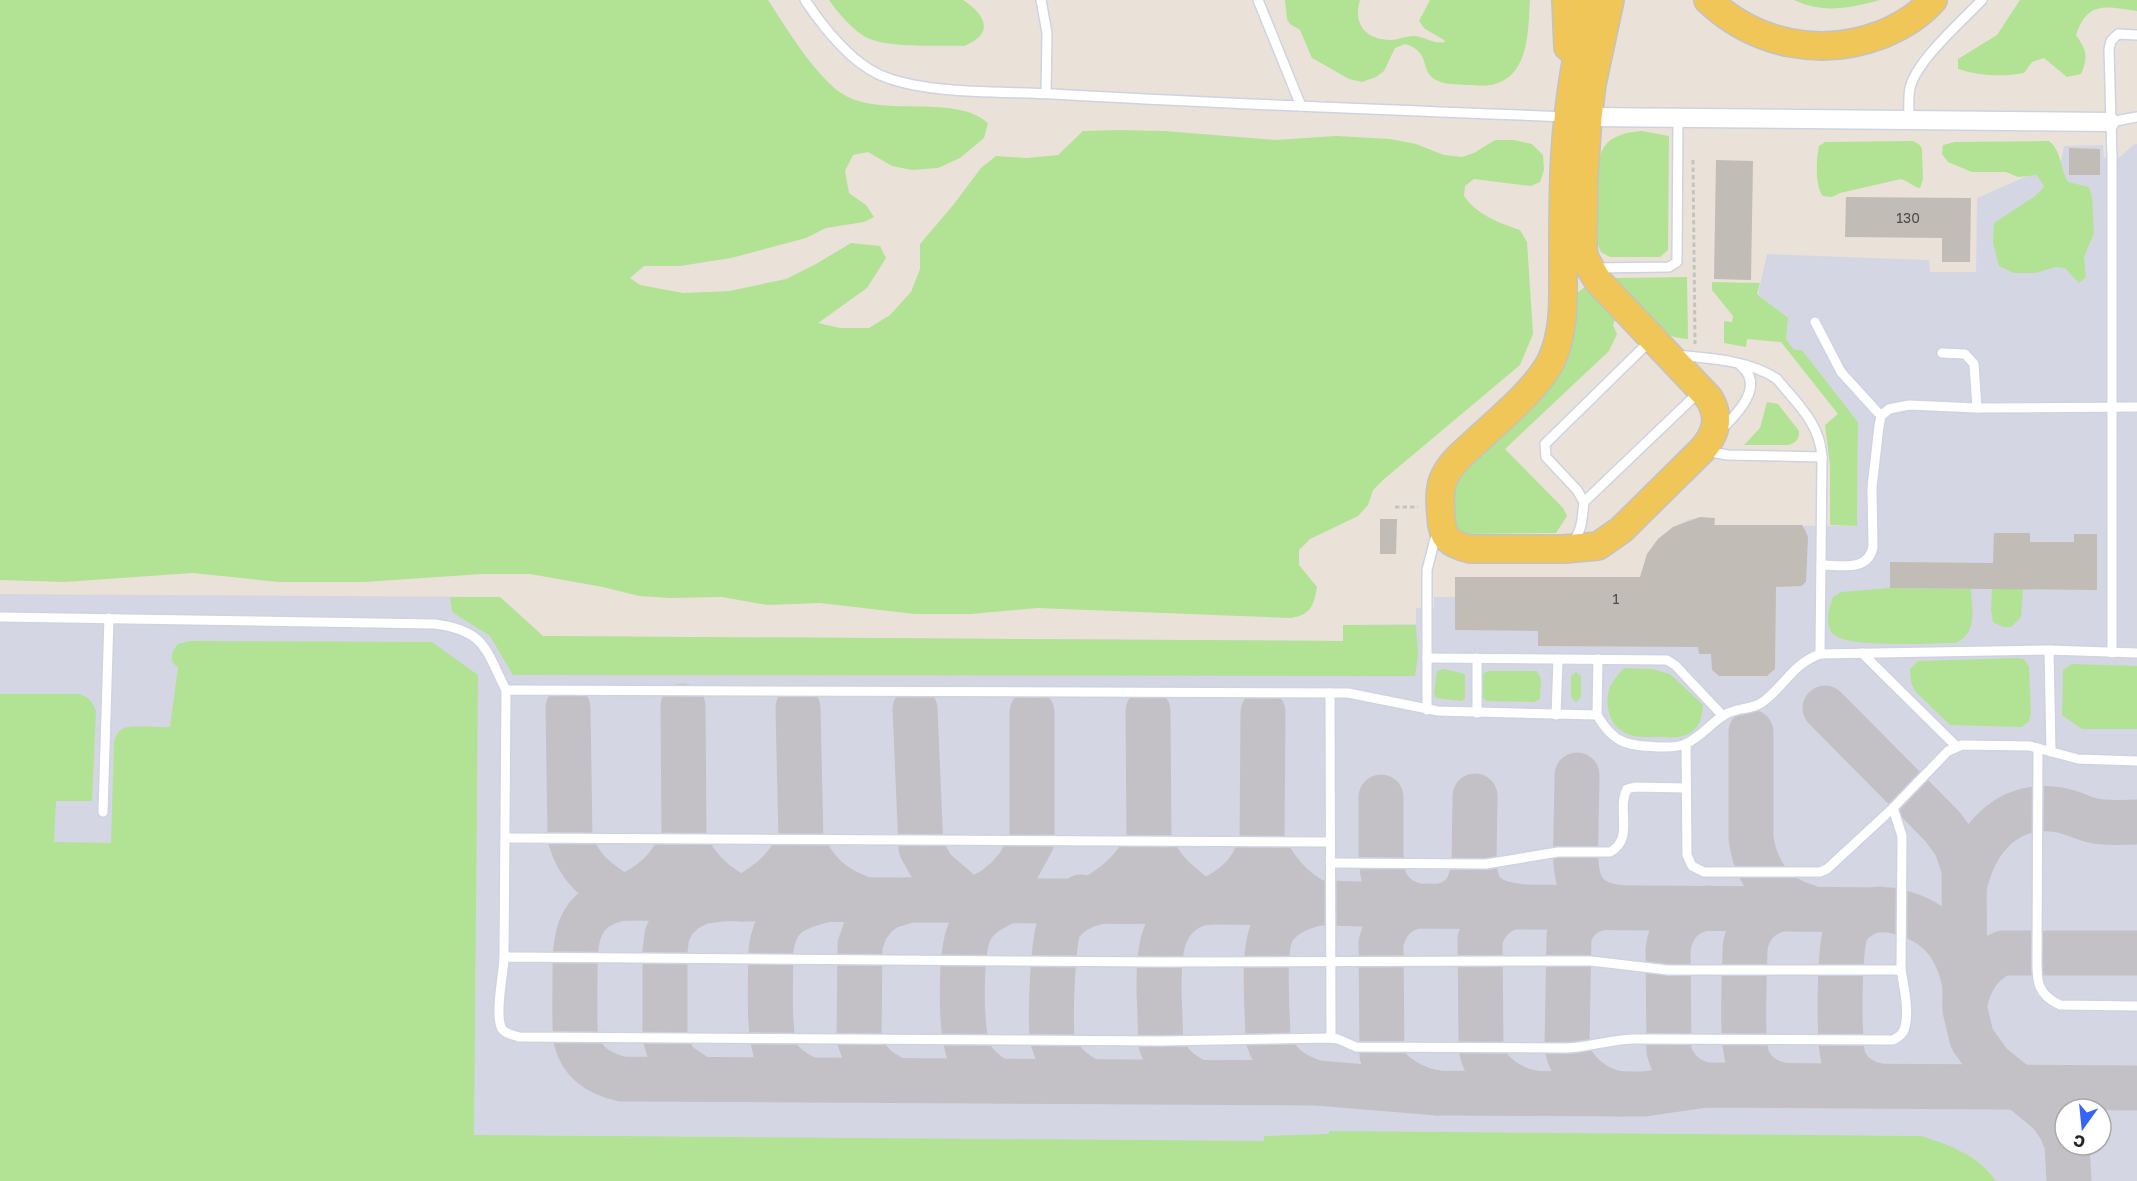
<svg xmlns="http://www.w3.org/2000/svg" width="2137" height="1181" viewBox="0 0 2137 1181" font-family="'Golos Text',sans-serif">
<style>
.airport{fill:#d4d7e3;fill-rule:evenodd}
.green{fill:#b2e294}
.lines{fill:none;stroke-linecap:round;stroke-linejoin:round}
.taxiway{stroke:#c3c1c6;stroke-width:45}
.building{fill:#c2bcb6}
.lane-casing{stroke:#ced3e1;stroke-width:12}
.street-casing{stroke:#ced3e1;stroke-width:21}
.primary-casing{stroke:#c3c3c3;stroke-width:30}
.path{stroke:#c3c3c3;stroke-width:3;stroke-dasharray:4.5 3;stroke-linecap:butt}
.lane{stroke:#fff;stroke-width:9}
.street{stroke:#fff;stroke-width:18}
.primary{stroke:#f0c658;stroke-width:27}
.labels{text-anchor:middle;stroke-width:4.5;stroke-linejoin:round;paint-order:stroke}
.number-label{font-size:14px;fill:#4e4d4c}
</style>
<rect width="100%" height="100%" fill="#eae2d9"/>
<path class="airport" d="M2134,144H2137V1181H0V594L500,597L543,636L1343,641V625L1416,624V608H1434V597H1455V577H1640L1647,554L1658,539L1673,527L1690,519L1715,518V525L1857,526L1858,422L1802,350H1794L1785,339L1787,318L1758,294L1767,254L1929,260L1930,272H1976L1977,198L2061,161L2064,146L2103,145L2104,158H2112L2120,157ZM2065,1109H2101V1145H2065Z"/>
<g class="green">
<path d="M0,0H768C786,27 817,80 846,96C885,117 956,94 988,123L984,138L960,158L938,168L912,170L892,166L868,152L853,155L845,171L849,193L866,205L874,217L864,222L826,228L806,238L731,258L680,266H644L630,278L640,285L683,293L729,291L786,279L816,264L851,243L880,246L886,258L867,288L818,323L840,328H869L890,315L911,292L920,269V244L954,204L981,168L996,156L1027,158L1058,155L1083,131L1118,130L1165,131L1276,140L1336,136L1390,139L1416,144L1444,155L1462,157L1474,153L1495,140H1514L1532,144L1543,155L1544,170L1540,182L1531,186L1474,179L1465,186L1464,196C1476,214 1499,223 1520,230L1527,242L1533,334L1520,365L1383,480L1373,490L1368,505L1358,516L1310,539L1299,550V565L1317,587C1314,605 1311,615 1291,618L1037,608L971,614H915L820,603L767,605L722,597L670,598L639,596L603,587L530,574H482L364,582H279L192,573L64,582L0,580Z"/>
<path d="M829,0H963C986,15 995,34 964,46C937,45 893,48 870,39C855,33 838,13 829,0Z"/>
<path d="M1285,0H1360C1353,24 1365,39 1390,40C1398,40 1405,36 1413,36C1424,36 1434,45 1445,42L1444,40L1425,29L1419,21L1430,0H1530C1528,28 1530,74 1495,84C1487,87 1476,85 1468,85C1458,84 1444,85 1436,80C1419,71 1432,52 1405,44L1395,48L1384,71L1376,77L1362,82L1349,79L1312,58L1300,30L1290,24L1287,19Z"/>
<path d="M1794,0H1880C1849,8 1824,14 1794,0Z"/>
<path d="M2020,0H2137V11C2106,7 2088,0 2076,35C2086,50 2089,56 2081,74L2067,77L2044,58L2032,62L2024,73C2002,77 1979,76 1958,69V59L1997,35Z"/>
<path d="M1642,131L1669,136L1668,250L1660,257H1610L1601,252L1596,241C1596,219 1593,164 1604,147C1612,135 1628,132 1642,131Z"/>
<path d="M1913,141L1920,145L1922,149L1923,179L1920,188C1915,188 1908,181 1901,179L1840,193L1832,197L1823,196C1815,186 1816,160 1819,146L1825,142Z"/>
<path d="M2049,141C2062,151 2060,169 2068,182L2089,187L2092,197L2094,233L2084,257L2086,277L2079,283L2065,268L2056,267L2035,273H2014L1999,266L1993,242L1994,223L2035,196L2044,187L2037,175L2018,177L2006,172H1972L1948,162L1942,154L1943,145L1955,142Z"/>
<path d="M1687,277L1688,339C1650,337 1635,306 1615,278Z"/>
<path d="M1712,282L1760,283L1757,294L1788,318L1786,339L1794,350H1802L1858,422L1857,526L1830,525V465L1825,425L1838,414L1781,342L1747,339L1746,347L1724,343V321L1732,322L1733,316L1712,290Z"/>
<path d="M1585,287L1593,289L1617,315L1613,325L1617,334L1609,351L1505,449L1563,508L1567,516L1556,533L1460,534C1449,513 1450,495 1455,472L1546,383L1577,293Z"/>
<path d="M1767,402L1778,404L1799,431C1799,439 1797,442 1789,445H1744L1760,428Z"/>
<path d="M1890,588L1971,589C1972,610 1978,632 1956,643C1933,643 1845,649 1832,633C1825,623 1829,606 1833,597L1841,592Z"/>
<path d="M1992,589H2023L2021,617L2011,627H2003L1993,622L1991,610Z"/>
<path d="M450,597H500L543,636L1343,641V625H1416L1418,655L1415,676L513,675L490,636L452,612Z"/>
<path d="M190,641L432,642L478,675L474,1135L1264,1141V1136L1329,1134V1131L1921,1136C1950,1145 1978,1155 1996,1181H0V694H79C89,697 92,701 96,711L92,801H56L54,842L111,843L114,742C116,737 117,732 122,729C131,724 158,728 170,727L178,667C168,661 171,652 178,644Z"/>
<path d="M2018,658L2024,659L2029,667L2031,713L2029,721L2022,727L1950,725L1915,691L1911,682L1910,669L1918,661Z"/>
<path d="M2072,664L2137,666V729H2082L2062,715L2063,670Z"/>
<path d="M1624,668L1652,669L1670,674L1703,705C1702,715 1701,724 1693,731C1684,738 1672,738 1662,737C1650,737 1635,738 1625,733C1609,725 1604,703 1610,687C1613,680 1619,674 1624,668Z"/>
<path d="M1444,669L1465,674V698L1462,701L1436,698L1434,692L1437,671Z"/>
<path d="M1489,671H1537L1541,679L1540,699L1534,702L1486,701C1478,693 1480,682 1484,673Z"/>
<path d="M1576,672L1581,676V697L1576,702L1571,697V676Z"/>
</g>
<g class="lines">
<g class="taxiway">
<path d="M683,706L684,839"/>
<path d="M568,708L570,838C579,870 597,881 623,898C654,884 669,869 684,839C694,867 715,886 742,899C771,882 786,870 801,840C814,872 833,889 866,900"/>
<path d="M798,708L801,840"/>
<path d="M1825,708L1942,826L1956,845L1964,869L1965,1010L1972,1039L1990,1064L2049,1112L2060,1127L2065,1139"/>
<path d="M915,709L921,848L933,869L961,893L974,901L996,888L1008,878L1019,865L1032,841V712"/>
<path d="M1148,711L1149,842"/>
<path d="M1751,732V838C1755,870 1774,898 1806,906"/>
<path d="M1577,775C1577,794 1576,813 1576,832C1575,867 1572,902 1617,907"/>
<path d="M1381,797C1381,812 1381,828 1381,843C1381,874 1382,896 1416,906"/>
<path d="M1262,842L1263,712"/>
<path d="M1474,863L1475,796"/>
<path d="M1965,884C1976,838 2008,801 2060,810C2071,812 2080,817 2091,820C2105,824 2122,822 2137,822"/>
<path d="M1081,897L1087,902C1117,885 1132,872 1149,842C1162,872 1179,884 1204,903C1235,888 1251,875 1262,842C1275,870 1290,888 1317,903"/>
<path d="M1317,903C1300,908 1285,913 1274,928C1261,948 1268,1014 1268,1039C1276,1064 1293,1076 1317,1083"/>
<path d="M1416,906L1330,903L623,898C573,907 575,942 575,984C575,1002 574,1021 576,1040C582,1063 600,1074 622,1079L1317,1083L1438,1093"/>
<path d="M1443,906C1466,899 1471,885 1474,863C1476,893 1488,902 1516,906"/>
<path d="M1516,906C1497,910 1486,921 1480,939L1481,1047C1484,1072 1510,1089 1534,1093"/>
<path d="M1606,907C1587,909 1575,919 1569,936L1567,1046C1570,1071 1596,1090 1620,1094"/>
<path d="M1879,909C1865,912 1853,918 1846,931C1839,945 1838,1045 1844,1060C1850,1075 1864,1083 1879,1086"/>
<path d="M1965,986C1957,942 1934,918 1890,910L1416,906C1396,911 1386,923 1381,943L1382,1055C1387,1076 1418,1090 1438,1093L1644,1094L1706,1085L2137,1088"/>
<path d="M1965,1002C1970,981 1982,961 2003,953H2137"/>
<path d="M700,1079L679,1065L670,1054L665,1037V951L667,935L674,920L685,910L700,902L721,899"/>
<path d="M809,1080C797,1074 783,1066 777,1054C767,1034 771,974 771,950C775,916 794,907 825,900"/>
<path d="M895,1080L876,1068L865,1055L859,1038L860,945L866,928L876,915L887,907L910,900"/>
<path d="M998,1081C986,1074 975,1066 969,1052C960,1032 960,954 969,933C976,916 991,909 1007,901"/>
<path d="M1089,1081C1072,1072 1059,1061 1053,1041C1049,1029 1053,937 1059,927C1067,913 1082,906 1097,902"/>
<path d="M1197,1082C1180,1073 1167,1063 1161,1044C1160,1027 1160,1010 1159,993C1159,956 1158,917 1200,903"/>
<path d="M1706,1085C1687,1081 1674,1070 1669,1051L1668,950C1671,926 1684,911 1708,908"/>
<path d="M1783,1085C1768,1083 1756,1075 1749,1062C1740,1043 1745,972 1745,948C1748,925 1764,911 1786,908"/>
<path d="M2067,1145L2069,1181"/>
</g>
</g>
<g class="building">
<path d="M2069,148L2100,149V175H2069Z"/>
<path d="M1716,160L1753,161L1751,280L1714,279Z"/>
<path d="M1846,197L1971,198L1970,262H1942V238L1845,237Z"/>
<path d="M1700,517L1715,518L1714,525H1802L1805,530L1808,537L1806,582L1801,586L1776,587L1775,669L1767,676H1719L1712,670L1711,654H1699L1698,647L1538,646V631L1455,630V577H1640L1647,554L1658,539L1673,527Z"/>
<path d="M1380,519H1397L1396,554H1380Z"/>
<path d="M1994,533H2030V542H2074V534H2097V590L1890,588V562L1993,563Z"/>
</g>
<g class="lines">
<defs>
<g id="lane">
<path d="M805,0C823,27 849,60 878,74C922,95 1004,91 1053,94C1224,104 1395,110 1567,117"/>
<path d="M1041,0L1047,33L1046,93"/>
<path d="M1258,0L1301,106"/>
<path d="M1909,121C1909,110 1908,98 1910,88C1916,61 1962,21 1982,0"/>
<path d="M2110,122L2137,117"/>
<path d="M1595,268L1669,267L1677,262L1678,119"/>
<path d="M1815,322L1841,372L1881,416"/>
<path d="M1942,353L1965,354L1974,364L1977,408"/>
<path d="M1675,355C1708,358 1749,360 1777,379C1797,404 1820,423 1822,457L1820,654"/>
<path d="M1720,431C1736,415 1766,386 1741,366"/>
<path d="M1705,451L1728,455L1822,457"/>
<path d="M1584,502L1577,490L1546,457L1545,444L1650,341"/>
<path d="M1572,542C1583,531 1582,516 1584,502L1699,392"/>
<path d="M1821,565C1841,565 1868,572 1873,547L1872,487L1879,426L1881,416L1889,409L1909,405L1977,408L2137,407"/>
<path d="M0,617L435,624C486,631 485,649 506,690"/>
<path d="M2049,650L2051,752"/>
<path d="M1862,653L1957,747"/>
<path d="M2112,653V158L2109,49L2111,41L2118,34L2137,35"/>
<path d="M1427,658L1667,660L1675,665L1723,716"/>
<path d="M1330,693L1331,1038"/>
<path d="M1427,710V570L1437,531"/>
<path d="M1477,713V658"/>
<path d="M1556,715L1558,659"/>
<path d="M1597,715L1598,659"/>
<path d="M1686,744L1687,855L1692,866L1704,872H1820L1827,869L1893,808L1948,751L1962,745L2030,746L2078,759L2137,761"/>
<path d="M2038,748L2037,952C2037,977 2034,993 2060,1005L2137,1006"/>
<path d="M1893,808L1902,836L1901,970"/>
<path d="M103,812L109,618"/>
<path d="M506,838L1330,842"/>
<path d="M1330,863L1486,864L1558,852H1610C1635,839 1616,809 1627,789L1635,787L1686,788"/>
<path d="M504,957L1159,962L1567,961H1591L1668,970H1901C1904,986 1910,1015 1904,1030C1902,1035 1897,1038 1893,1040L1635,1039C1612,1039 1591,1047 1567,1048L1356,1047L1338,1039L1331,1038L1161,1041L519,1037C514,1035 505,1034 502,1029C494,1015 504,972 504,957Z"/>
<path d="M504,957L506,690L1348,693L1438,711L1597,715C1614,744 1626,745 1658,747C1667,747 1676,748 1685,744C1701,738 1711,722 1726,714C1739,707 1753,710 1764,701C1786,684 1793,664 1820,654L2049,650L2137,653"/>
</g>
<path id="street" d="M1588,117L2110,122"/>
<g id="primary">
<path d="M1566,0L1568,47"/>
<path d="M1589,0C1575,58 1566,115 1564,175C1563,205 1563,235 1563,266C1563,297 1565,330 1552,359C1538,389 1496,422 1472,445C1461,455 1449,465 1443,480C1439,491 1440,504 1441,516C1442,538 1449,544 1470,549H1564L1598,546L1621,530L1702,450C1716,434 1721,418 1709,398L1598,281L1585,259L1583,249L1584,176L1588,117L1592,84L1610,0"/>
<path d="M1708,0C1756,45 1822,58 1883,34C1902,26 1920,15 1933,0"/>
</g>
</defs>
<use href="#lane" class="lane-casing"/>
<use href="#street" class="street-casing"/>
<use href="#primary" class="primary-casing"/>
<g class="path">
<path d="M1693,160L1695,344"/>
<path d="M1395,507H1418"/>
</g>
<use href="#lane" class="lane"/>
<use href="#street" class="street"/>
<use href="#primary" class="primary"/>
</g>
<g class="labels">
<g class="number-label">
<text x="1908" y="223">130</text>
<text x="1616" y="604">1</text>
</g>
</g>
<g transform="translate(2083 1127) rotate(195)"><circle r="28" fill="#ffffff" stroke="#a9a9a9" stroke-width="1.5"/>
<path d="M0-4.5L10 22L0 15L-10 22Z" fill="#3664fa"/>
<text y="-9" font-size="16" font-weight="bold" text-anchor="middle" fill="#282828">С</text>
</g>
</svg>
